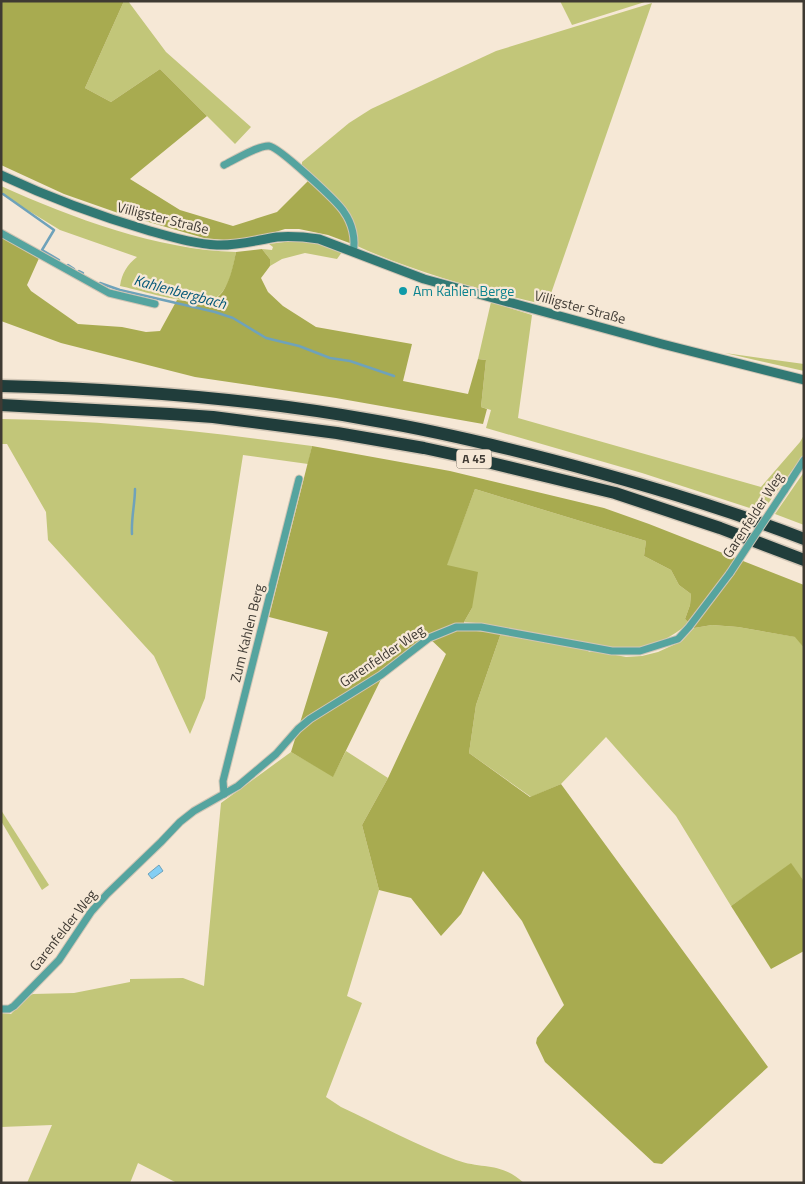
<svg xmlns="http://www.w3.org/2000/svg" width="805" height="1184" viewBox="0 0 805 1184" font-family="'Titillium Web',sans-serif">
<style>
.green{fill:#c2c679}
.forest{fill:#a8ab50}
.water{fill:#83cef4;stroke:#6fa2ba}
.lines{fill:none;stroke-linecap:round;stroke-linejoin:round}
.stream{stroke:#6fa2ba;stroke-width:2.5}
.minor-casing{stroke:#d1c5b5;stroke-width:9}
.secondary-casing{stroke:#d1c5b5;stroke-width:11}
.motorway-casing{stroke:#d1c5b5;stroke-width:15}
.minor{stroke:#55a49f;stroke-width:7}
.secondary{stroke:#317974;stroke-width:9}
.motorway{stroke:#203d3b;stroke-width:12}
.minor-bridge-casing{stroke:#d1c5b5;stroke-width:9;stroke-linecap:butt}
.minor-bridge{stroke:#55a49f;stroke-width:7}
.culture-dot{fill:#0f9aa8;stroke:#f6e8d6;stroke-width:2}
.labels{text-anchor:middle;stroke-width:4.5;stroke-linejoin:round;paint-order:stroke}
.shield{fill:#f6e8d6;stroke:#766e64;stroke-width:1}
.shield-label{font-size:12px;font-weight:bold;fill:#3f3a33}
.street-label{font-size:14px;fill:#3f3a33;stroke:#f6e8d6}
.culture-label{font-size:14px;fill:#0d838f;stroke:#f6e8d6;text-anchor:start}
.water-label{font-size:15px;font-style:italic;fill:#045878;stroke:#f6e8d6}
</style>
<rect width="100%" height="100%" fill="#f6e8d6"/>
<g class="green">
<path d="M124,1H128L166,52L251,127L235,144L160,69L111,102L85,88Z"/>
<path d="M560,1H648L572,25Z"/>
<path d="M652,3L547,305C481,290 416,273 355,245L302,169V162L349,123L371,109L496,51Z"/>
<path d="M1,186C72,218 158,250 236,252C233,267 230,290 214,299C198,309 140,290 120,286C122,273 127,265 137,257L60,230L1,194Z"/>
<path d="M292,241H314L342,252L337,259L305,253L282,259L270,266V259L262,249L272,250L273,247L269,244Z"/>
<path d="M491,302L532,315L518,418L761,487L800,442L804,435V454L762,512L642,473L486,428L491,410L481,407L486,360L478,359Z"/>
<path d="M725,353L804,364V371Z"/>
<path d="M1,419C106,420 209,432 312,446L308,464L243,455L205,698L190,734L154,656L48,540L46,512L7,444H1Z"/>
<path d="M804,472V525L775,514Z"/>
<path d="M475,489L646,541L644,556L671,570L679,585L691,594L690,605L685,619L689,623C672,637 653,648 631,649C612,650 592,644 574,640C541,634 509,629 476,623L464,622L472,608L446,566Z"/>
<path d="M712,625L738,627L796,637L804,648V881L791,864L731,906L676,816L606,737L561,784L531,797L469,753L476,705L501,633L587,649L589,652L595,651L626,657L642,656L658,652L682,641L694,628Z"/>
<path d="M346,751L388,778L362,825L379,890L347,996L362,1003L326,1097L341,1107C379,1125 417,1145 456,1160C484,1170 499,1161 524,1183H177L138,1163L130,1183H27L52,1125L1,1127V1013L11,1014L27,997L33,994L74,993L130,982V979L183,978L204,986L221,803L291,752L333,776Z"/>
<path d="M1,810L49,885L42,890L1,821Z"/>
</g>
<g class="forest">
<path d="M1,1H124L85,88L111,102L160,69L207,116L130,179L180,210L233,226L277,212L310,179L345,212L355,245L328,235L299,229H285L250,240L234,241L204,238L121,214L64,194L1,165Z"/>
<path d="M1,236L40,256L27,285L31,291L78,324L122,327L146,332L160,331L177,300C187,301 203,304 213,300C228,294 233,266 236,252L262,249L270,259V266L261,278L268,292L283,306L316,327L412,344L403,381L468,394L478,359L486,360L481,407L487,409L483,424L336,398L195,377L61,343L1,321Z"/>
<path d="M312,446L450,471L604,508L649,524L804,585V648L795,637L738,627L712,625L694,628L685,619L690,605L691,594L679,585L671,570L644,556L646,541L475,489L447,565L478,572L472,608L464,622V630L501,633L476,705L469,753L530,797L561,784L768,1067L662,1164L654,1163L545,1062L536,1043L537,1038L564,1005L522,921L483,871L461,914L441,936L411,898L379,890L362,825L388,778L446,654L427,636L386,669L333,777L291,752L328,632L269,617Z"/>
<path d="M791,863L804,881V951L771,969L731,906Z"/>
</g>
<path class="water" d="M159,865L163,871L152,879L148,874Z"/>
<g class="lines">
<g class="stream">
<path d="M3,194L54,230L42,250L59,260"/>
<path d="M68,265L74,269"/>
<path d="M79,271L83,273"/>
<path d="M100,283L120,290L215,312L233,318L266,338L299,346L330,358L350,361L394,376"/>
<path d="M132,534C131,518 135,504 135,489"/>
</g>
<defs>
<g id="minor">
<path d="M224,165C234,160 259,145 269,146C279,147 338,202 344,212C352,223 356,239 353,252"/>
<path d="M1,233L109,293L155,304"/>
<path d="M784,491L804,460"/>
<path d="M224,794L223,781L299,479"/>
<path d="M1,1009H9L14,1006L59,960L91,912L107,894L161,842L180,822L194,811L238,786L276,754L298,729L310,719L381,675L429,638L456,627H481L612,651H640L678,639L689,627L730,573"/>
</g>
<path id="secondary" d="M1,175C50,198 99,216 150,231C172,237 194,244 217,245C238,246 257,240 277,237C291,236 305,237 319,239L424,279L662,344L804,380"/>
<g id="motorway">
<path d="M1,386C124,389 249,398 371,420C448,433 524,452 600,473C669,492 737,513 804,539"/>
<path d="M1,405L170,414L213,417L337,433L424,448L475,459L615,493L720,528L804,560"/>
</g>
</defs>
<use href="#minor" class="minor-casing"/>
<use href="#secondary" class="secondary-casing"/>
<use href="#motorway" class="motorway-casing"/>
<use href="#minor" class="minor"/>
<use href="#secondary" class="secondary"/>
<use href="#motorway" class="motorway"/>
<defs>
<path id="minor-bridge" d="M730,573L784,491"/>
</defs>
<use href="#minor-bridge" class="minor-bridge-casing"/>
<use href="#minor-bridge" class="minor-bridge"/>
</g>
<circle class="culture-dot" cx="403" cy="291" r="5"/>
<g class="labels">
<rect class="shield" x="456.5" y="449.5" width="35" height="19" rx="4"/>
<g class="shield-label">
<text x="474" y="463">A 45</text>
</g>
<g class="street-label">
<text transform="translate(163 218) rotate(14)" y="5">Villigster Straße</text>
<text transform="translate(580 307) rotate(15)" y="5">Villigster Straße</text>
<text transform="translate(753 515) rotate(-57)" y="5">Garenfelder Weg</text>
<text transform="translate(247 633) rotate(-76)" y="5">Zum Kahlen Berg</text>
<text transform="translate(382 656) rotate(-34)" y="5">Garenfelder Weg</text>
<text transform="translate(63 930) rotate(-52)" y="5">Garenfelder Weg</text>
</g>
<g class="culture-label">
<text x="413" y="296">Am Kahlen Berge</text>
</g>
<g class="water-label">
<text transform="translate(180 292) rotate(15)" y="5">Kahlenbergbach</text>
</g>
</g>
<rect width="805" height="1184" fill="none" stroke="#3f3a33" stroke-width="5"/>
</svg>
